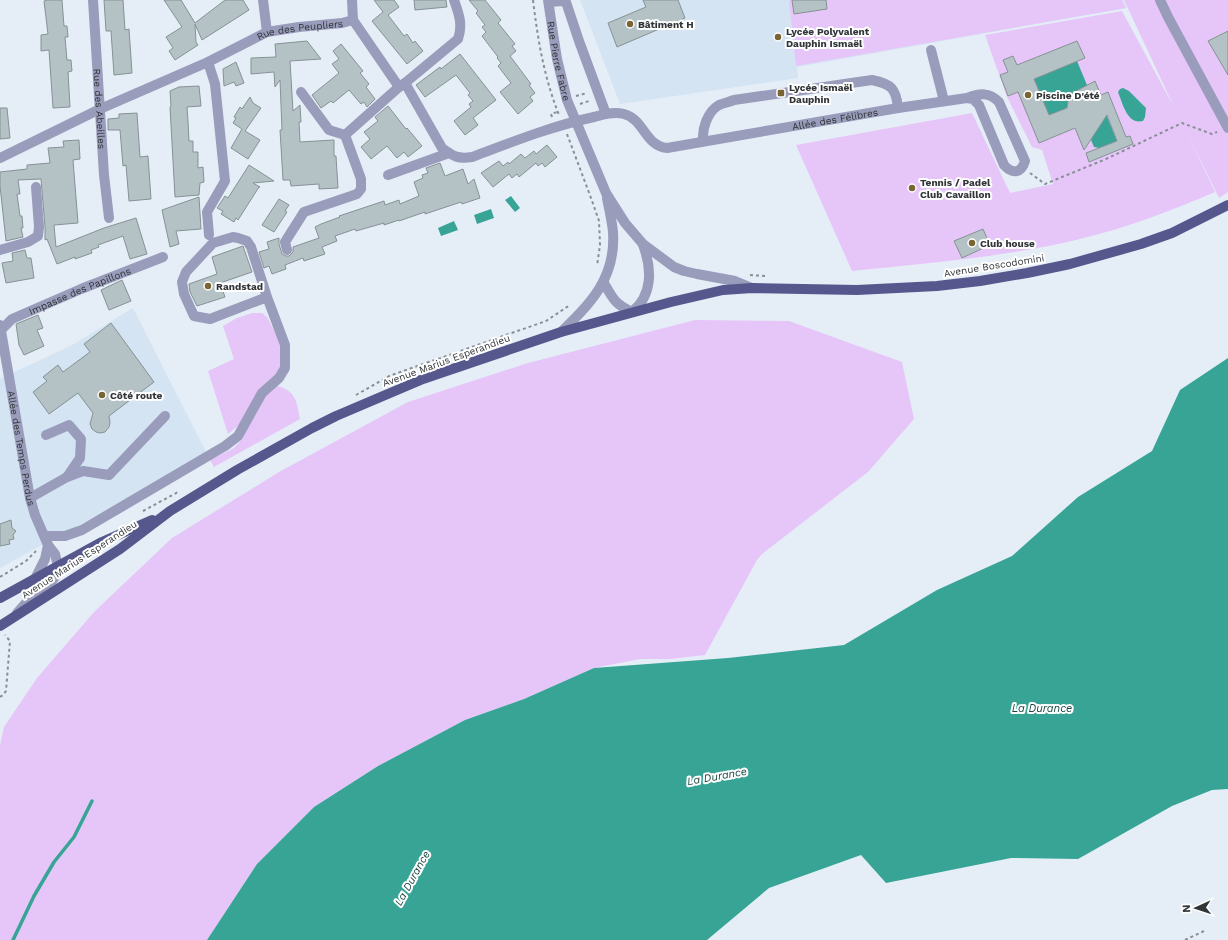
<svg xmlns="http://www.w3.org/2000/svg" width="1228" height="940" viewBox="0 0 1228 940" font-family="'Work Sans',sans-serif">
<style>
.built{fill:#d5e4f3}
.green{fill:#e6c6f8}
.water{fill:#38a496}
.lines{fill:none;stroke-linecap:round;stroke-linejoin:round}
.stream{stroke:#38a496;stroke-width:3.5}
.building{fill:#b4c2c5;stroke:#859295}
.path{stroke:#878e94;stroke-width:2;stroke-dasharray:3 3;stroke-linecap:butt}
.minor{stroke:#999cba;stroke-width:10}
.major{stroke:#56588d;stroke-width:10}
.poi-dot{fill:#796433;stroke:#fff;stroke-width:1.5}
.labels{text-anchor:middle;stroke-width:4;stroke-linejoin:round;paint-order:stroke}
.poi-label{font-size:10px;font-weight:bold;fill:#313538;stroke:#fff;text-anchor:start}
.street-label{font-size:10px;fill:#313538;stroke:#fff}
.water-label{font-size:11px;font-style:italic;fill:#16453e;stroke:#fff}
</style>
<rect width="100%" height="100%" fill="#e5eef7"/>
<g class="built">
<path d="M580,0H1123L1127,8L797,67L798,78L620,104Z"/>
<path d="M133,308L207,454L125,500L0,568V379L74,344Z"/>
</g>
<g class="green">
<path d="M789,0H1122L1126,8L796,66Z"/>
<path d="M1124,0H1228V192L1219,198L1187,133L1215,192C1171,211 1126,228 1080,239C1006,257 929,263 852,271L796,145L972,113L1010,193L1053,184L1042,150L1032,147L1007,97L985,35L1122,11L1174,107Z"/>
<path d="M252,313H262L267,317L277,336L282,353V367L275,376L260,388L238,426L228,434L208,371L234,359L223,326L237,318Z"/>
<path d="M695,320L789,321L902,362L914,419L868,472L762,554L757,560L705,655L670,659H640L594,668L524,699L465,720L378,766L314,807L257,864L207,940H0V745L4,727L37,678L94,612L172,538L279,472L408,402L528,363Z"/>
<path d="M277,386C296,390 297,403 300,419L214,467L210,460L234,448L241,440L258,401Z"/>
</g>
<g class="water">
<path d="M1077,61L1087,85L1069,95L1067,108L1049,115L1034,79Z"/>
<path d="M1123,88L1129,91L1146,108L1145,117L1143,121C1127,125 1123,104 1118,92L1120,89Z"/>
<path d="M1105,112L1117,141L1099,148L1094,147L1091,140Z"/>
<path d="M511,196L520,208L515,212L505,200Z"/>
<path d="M491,209L494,218L477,224L474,215Z"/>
<path d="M454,221L458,230L441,236L438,228Z"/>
<path d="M1228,358V789L1212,790L1172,806L1078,859L1011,858L886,883L861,855L769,888L707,940H207L257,864L314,807L378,766L465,720L524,699L594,668L728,658L844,645L937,590L1012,556L1078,497L1152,451L1180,390Z"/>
</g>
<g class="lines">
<path class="stream" d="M13,940L34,896L54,862L74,837L92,801"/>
</g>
<g class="building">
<path d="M47,0H62L64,26H67L68,37H65L67,60H71L72,71L68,72L70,107L53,108L49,50L41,51V35L48,34L44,1Z"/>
<path d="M104,0H123L125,30L129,29L132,73L114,75L111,31H106Z"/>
<path d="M164,0H181L195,23L225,0H243L249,10L202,40L195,24L196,42L198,45L175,60L169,51L173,48L166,37L182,27Z"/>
<path d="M374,0H394L399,7L388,15L404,36L407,34L413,43L415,41L423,51L407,64L372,21L383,12Z"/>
<path d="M414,0H446L447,7L415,10Z"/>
<path d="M469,0H485L501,20L498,23L515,44L512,46L516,51L510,56L531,84L529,85L535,93L530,97L533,101L518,114L500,92L511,83L498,66L501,63L497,58L498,57L482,36L486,32L482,27L485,25L476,13L478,11Z"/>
<path d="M643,0H678L685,18L617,47L608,23L646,7Z"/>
<path d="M792,0H826L827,9L794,14Z"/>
<path d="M1228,31V75L1208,41Z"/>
<path d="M307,41L321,59L290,61L293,111L300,105L301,122H299L300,142L334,140V156H336L338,188L319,189V184L291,186L290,180H283L280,130H282L280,80L275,87L274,72L251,74V58L276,57L275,44Z"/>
<path d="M1077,41L1085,58L1034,79L1049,115L1067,108L1069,95L1095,81L1101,95L1108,92L1126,137L1130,136L1133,144L1089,162L1086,153L1117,141L1107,115L1084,150L1075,128L1039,143L1018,92L1008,96L1000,75L1008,72L1003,60L1013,56L1017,65Z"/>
<path d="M341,44L363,71L360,73L369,84L366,87L375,99L367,107L364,102L361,104L349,90L333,103L331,101L321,108L312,95L339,73L332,64L339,59L333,51Z"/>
<path d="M460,54L496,100L473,118L478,125L465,135L454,121L471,107L469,104L473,101L468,95L470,93L456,75L425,97L416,85L440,67L441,69Z"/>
<path d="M236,62L244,83L236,86L234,82L224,86L223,69Z"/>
<path d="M199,86L201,106L187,107L188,121L189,141H193V152H198V168L203,167L204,182L200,183L199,195L175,197L170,107L171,106L170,91L179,87Z"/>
<path d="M250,97L253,103L261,108L245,131L260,140L248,159L231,148L242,129L233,123L236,118L234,117L240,107L242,109Z"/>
<path d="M388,106L406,129L407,128L422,146L408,157L404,152L397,158L387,146L371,159L361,147L370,139L364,132L378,121L375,117Z"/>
<path d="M0,108H7L10,138L0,139Z"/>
<path d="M137,113L140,157L148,156L151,199L129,201L126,165L123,166L120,130H108V119L119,118V114Z"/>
<path d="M79,140L80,159L73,160L78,223L54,225L56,247L104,228L136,218L147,254L130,259L123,236L98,245L99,247L91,250L92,253L75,259V257L57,264L47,239L45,240V227L41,179L18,180L20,194H17L20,216H22L23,228H21L23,237L6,241L0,186V172L27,169V165L50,163L48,148L64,147L63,141Z"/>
<path d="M547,145L557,157L545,167L542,163L538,166L536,163L519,177L517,174L512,178L509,174L493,187L481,173L499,161L503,166L508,162L509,164L521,154L525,158L534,151L536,154Z"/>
<path d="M440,163L445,176L463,169L468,184L474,179L480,198L462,204L461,202L425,214V212L399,221V220L384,225V223L356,231L355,229L335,236L337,241L322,247L325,254L304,261L303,258L285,265L286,269L272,274L269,266L264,268L259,252L269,249L267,242L279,238V244L282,254L286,256H289L293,252V247L319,238L315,227L321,224L340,217L339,216L384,201L385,205L399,200L400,204L419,196L414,182L423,178L422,175L428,173L426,168Z"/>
<path d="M249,165L274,181L253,183L260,187H259L238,220L236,218L234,222L221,214L223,211L217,208L225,196L228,198Z"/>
<path d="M199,197L201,229L176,231L179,244L170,247L162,210Z"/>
<path d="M279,199L289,205L285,211L287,212L274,232L262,225Z"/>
<path d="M983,229L990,245L962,258L954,241Z"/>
<path d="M243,246L252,272L220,283L225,297L197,306L190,292L189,284L217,274L212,257Z"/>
<path d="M25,250L27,258H31L34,278L6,283L2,263L13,261L12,253Z"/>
<path d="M122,280L131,301L109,310L101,290Z"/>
<path d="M38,315L43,328L37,330L44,346L24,355L19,345L16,324Z"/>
<path d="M111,323L154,382L109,416L110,422L109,427L105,432L100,433L96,432L92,429L90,424L93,413L78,393L49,414L33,392L47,381L43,377L58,365L63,372L90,352L84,344Z"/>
<path d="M11,520L12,528L16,531L13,535L14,539L9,540L10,544L0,546V524Z"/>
</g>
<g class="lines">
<g class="path">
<path d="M533,0C538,41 544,77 559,115"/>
<path d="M576,96L587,93"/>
<path d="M580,104L589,101"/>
<path d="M552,117L551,114L557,112"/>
<path d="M567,134L591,198L599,221L600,245L597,266"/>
<path d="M1030,173L1045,184L1106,159L1182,123L1212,134L1217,132"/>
<path d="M750,275L765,276"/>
<path d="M356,395L389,376L546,321L570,305"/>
<path d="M143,511L178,492"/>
<path d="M0,577L26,561L36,551"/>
<path d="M0,697L3,695L6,691L10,641L5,635"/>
<path d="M1185,940L1204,931"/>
</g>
<g class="minor">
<path id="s1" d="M93,0L104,175L109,218"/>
<path d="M263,0L267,32"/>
<path d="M352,0L353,20"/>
<path id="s2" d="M548,0L557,59L567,100L606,193L625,223L643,244L674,267L684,271L697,274L735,281L752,288"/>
<path d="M1160,0L1168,17L1228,128"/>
<path d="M549,2L562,1L566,2L579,41L606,114"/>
<path d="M931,50L944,101"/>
<path d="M208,62L215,84L225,181L207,212L209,235"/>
<path d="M405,83L458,39C463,25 459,14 454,0"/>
<path d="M301,92L329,130L345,135"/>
<path d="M703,141C702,129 707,112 719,105C724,103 729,102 734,100L872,80C891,84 896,88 898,108"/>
<path id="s3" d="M0,158L100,109L208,62L267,32L299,27L342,23L353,20L399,87L405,83L442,148C454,157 458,159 472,157C512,142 552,126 594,117C603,115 613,111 624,114C644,119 645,146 667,148L898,108L967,98C980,93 989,92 999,102L1025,161C1021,174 1012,174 1004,165L979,105L973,99L967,98"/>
<path d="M388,175L449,153"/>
<path d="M0,250L28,242L38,236L39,227L36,187"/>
<path d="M287,250L285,242L304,212L357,194L361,189V179L345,135L399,87"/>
<path d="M604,283C613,299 615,304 632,312C653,295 652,268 643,245"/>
<path id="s4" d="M0,325L30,498L35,515L48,545L55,554L58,566L57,574L52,581L33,595L17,613"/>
<path id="s5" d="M1,330L12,319L81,289L163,257"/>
<path d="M561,332C591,303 616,278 613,232C612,221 609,209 607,198"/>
<path d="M67,477L83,471L109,475L165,416"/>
<path d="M30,498L67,477L80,458L81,439L69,425L46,435"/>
<path d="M45,536H65L82,530L225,446L238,436L262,393L279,378L285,368V345L267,297L251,247L247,241L238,238L233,237L213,243L186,272L182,282L184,294L194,316L210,319L267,297"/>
<path d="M35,579L45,559L48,545"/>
</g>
<g class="major">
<path d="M0,598L102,542L152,520"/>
<path d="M0,626L120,549L170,511L237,470L312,428L336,416L423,379L561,332L671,302L723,290L752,288L857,290L937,286L980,281L1027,273L1070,264L1141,244L1172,233L1228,205"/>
</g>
</g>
<g class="poi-dot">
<circle cx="630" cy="24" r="4"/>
<circle cx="778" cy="37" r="4"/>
<rect x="777" y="89" width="8" height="8" rx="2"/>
<circle cx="1028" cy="95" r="4"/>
<circle cx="912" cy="188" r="4"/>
<circle cx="972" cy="243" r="4"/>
<circle cx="208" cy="286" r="4"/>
<circle cx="102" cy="395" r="4"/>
</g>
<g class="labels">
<g class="poi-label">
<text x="638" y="28">Bâtiment H</text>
<text x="786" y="35">Lycée Polyvalent<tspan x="786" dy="12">Dauphin Ismaël</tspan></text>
<text x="789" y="91">Lycée Ismaël<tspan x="789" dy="12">Dauphin</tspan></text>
<text x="1036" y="99">Piscine D'été</text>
<text x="920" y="186">Tennis / Padel<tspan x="920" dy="12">Club Cavaillon</tspan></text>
<text x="980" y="247">Club house</text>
<text x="216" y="290">Randstad</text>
<text x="110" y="399">Côté route</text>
</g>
<g class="street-label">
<text dy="4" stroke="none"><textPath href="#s3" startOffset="328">Rue des Peupliers</textPath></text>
<text dy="4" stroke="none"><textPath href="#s2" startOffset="62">Rue Pierre Fabre</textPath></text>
<text dy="4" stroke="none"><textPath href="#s1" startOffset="109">Rue des Abeilles</textPath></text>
<text dy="4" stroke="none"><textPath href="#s3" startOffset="964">Allée des Félibres</textPath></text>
<text transform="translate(994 265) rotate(-9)" y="4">Avenue Boscodomini</text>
<text dy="4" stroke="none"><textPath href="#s5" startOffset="89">Impasse des Papillons</textPath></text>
<text transform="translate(446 360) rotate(-20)" y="4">Avenue Marius Esperandieu</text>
<text dy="4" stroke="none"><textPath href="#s4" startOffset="125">Allée des Temps Perdus</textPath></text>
<text transform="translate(79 559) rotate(-33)" y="4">Avenue Marius Esperandieu</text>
</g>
<g class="water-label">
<text x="1042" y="712">La Durance</text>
<text transform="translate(717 776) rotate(-10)" y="4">La Durance</text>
<text transform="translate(412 878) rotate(-61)" y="4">La Durance</text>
</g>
</g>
<g transform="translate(1196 908) rotate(267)" stroke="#ffffff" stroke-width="3" paint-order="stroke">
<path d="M0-3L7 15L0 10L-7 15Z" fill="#313538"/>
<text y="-6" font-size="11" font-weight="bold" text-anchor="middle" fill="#313538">N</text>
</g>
</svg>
